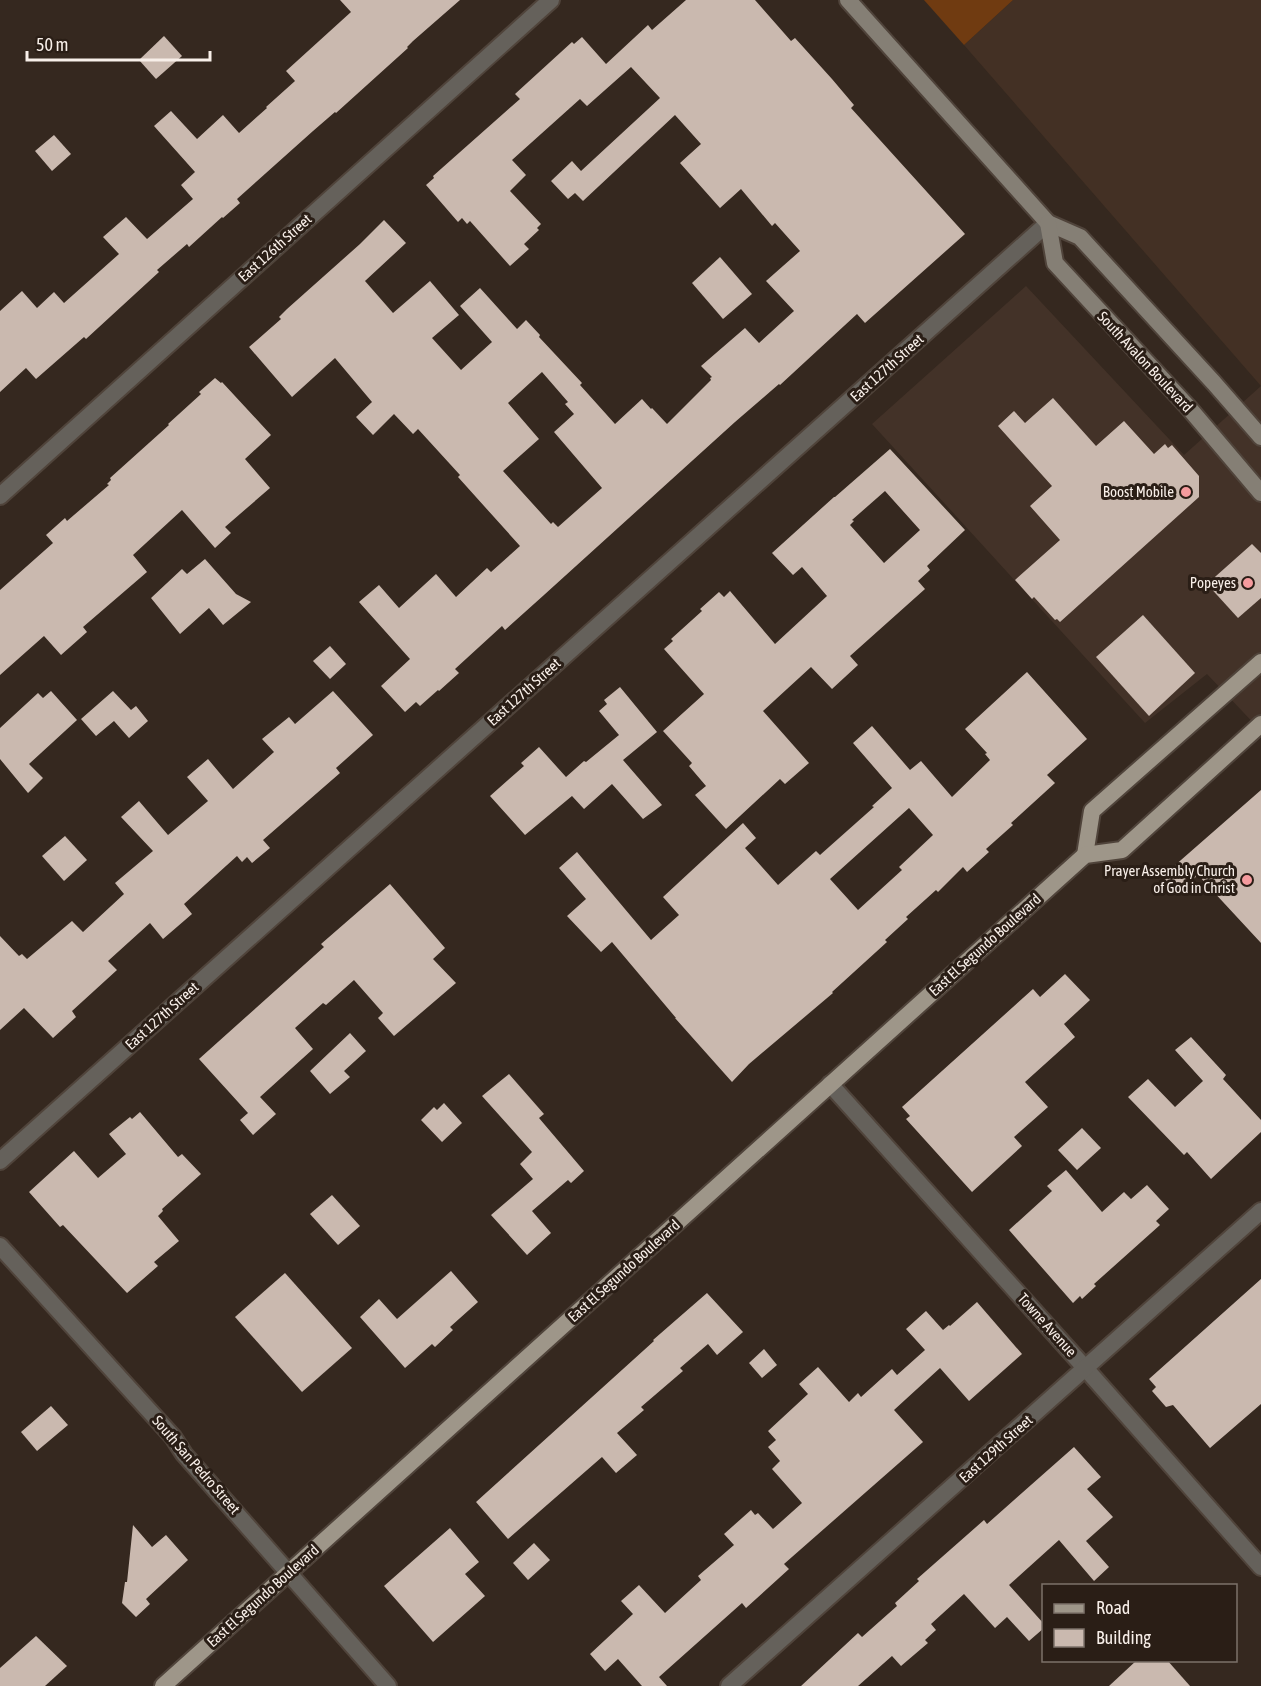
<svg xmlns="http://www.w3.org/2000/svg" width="1261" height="1686" viewBox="0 0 1261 1686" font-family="'Asap Condensed',sans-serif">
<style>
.commercial{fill:#433228}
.built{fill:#433024}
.green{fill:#703b11}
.building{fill:#cab9af;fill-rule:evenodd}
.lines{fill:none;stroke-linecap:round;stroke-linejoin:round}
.minor-casing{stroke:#50443b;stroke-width:20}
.tertiary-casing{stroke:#50443b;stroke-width:20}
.secondary-casing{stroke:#50443b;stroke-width:20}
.primary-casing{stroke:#50443b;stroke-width:20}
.minor{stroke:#65615b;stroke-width:16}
.tertiary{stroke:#65615b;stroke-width:16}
.secondary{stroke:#857f75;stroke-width:16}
.primary{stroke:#9e9689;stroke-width:16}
.poi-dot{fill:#f59b9e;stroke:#2a1e16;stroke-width:2}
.labels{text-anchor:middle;stroke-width:6;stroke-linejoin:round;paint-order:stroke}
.street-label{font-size:15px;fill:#f8efe9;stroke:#2a1e16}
.poi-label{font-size:15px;fill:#f8efe9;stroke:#2a1e16;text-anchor:end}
</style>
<rect width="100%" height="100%" fill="#35281f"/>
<path class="commercial" d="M1026,286L1184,455L1261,386V731L1207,674L1145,723L872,424Z"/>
<path class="built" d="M1013,0H1261V386L964,45Z"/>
<path class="green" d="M924,0H1013L964,45Z"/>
<g class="building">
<path d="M340,0H460L413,41L407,47L408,48L336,113L335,112L313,131L237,199L240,203L223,218L222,217L189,247L187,244L157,270L159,272L86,339L84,337L36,379L26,368L0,392V311L22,291L37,308L54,292L64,303L119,254L103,237L126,217L147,239L193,199L181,185L195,172L154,126L171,111L197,139L223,115L239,133L267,108L266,107L295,81L286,71L351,12Z"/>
<path d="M686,0H755L791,41L795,38L832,79L854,105L851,108L965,234L865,323L857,314L780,385L779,384L735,422L544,595L505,630L502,626L455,669L459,673L439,691L438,690L420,706L416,702L405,712L381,686L410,659L359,602L379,585L399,608L436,574L456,597L487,568L491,572L520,546L458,477L460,475L418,429L413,434L394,414L373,435L356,417L372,402L335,358L292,397L249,347L281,319L279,317L287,309L360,244L384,220L406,243L365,281L393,313L430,281L459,315L432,338L461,370L492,342L460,306L480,288L517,329L526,320L540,335L539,337L582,383L580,385L615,424L642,399L651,409L652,408L667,424L711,380L710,378L712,377L701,366L745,328L759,343L794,311L766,281L800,251L775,223L772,226L741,189L720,208L680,163L701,144L675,115L583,201L575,193L568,199L551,181L572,161L581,171L660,98L631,67L587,106L580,99L512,160L526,175L510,191L541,224L537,228L539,230L524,244L529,249L510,266L470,221L467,224L462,218L458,222L426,185L434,178L433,176L520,99L515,94L572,42L574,44L582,37L606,64L648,25L652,30ZM542,372L568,402L565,404L574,414L554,432L602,488L558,527L553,522L551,524L503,471L539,439L508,403Z"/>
<path d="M164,36L182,56L156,79L139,60Z"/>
<path d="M54,135L71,154L52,171L35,151Z"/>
<path d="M720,257L752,294L723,319L692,283Z"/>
<path d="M215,378L221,383L222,382L271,435L245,459L270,488L225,527L231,533L215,548L182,510L133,555L147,572L83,627L87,632L61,655L44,636L0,675V590L53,543L46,535L65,518L67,521L109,485L107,484L111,480L110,478L169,425L168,424L201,394L199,392Z"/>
<path d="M1053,398L1096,446L1124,421L1154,454L1165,444L1168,448L1172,445L1199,476V497L1060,622L1057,619L1055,620L1034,597L1032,599L1015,580L1060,540L1030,506L1052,486L998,426L1014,411L1025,423Z"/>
<path d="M890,449L965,530L927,566L930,570L918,581L925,589L850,656L858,665L832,689L811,667L763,711L809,763L785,784L780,779L726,829L695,795L706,786L689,766L692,763L663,731L704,694L664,649L673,641L671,639L702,611L700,609L719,592L724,597L730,591L775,644L827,596L802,567L793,575L772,553L834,497H835ZM885,491L920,530L884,563L850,525L854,521L852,520Z"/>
<path d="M1252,544L1261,553V598L1238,618L1207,584Z"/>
<path d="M205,559L236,594L251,602L223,625L209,608L180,634L151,598L182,569L187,574Z"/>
<path d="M1143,615L1195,673L1149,716L1096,657Z"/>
<path d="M330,646L346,664L330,679L313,661Z"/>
<path d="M1027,672L1087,739L1047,775L1055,783L1011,823L1013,825L986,849L989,852L967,872L963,867L938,892L936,890L906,917L908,919L885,940L887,942L832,992L833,993L749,1064L732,1082L675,1018H676L612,942L601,952L567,916L586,899L559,868L577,852L651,940L679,915L663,897L743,823L756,838L745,848L778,885L816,851L820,855L874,807L872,806L892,788L853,743L872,726L910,770L921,761L952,797L990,760L985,754L987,753L965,729ZM909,808L933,835L899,867L902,870L858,910L830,879Z"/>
<path d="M620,687L657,732L623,760L662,805L643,819L612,784L584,809L572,796L525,835L490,796L524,766L521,763L539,747L566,777L584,761L586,762L619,735L599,711L607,704L604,700Z"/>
<path d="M51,691L77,720L29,764L43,778L28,793L0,759V728L38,693L43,698Z"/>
<path d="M113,691L131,710L136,706L148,721L129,738L114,721L96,736L81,719Z"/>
<path d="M333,691L373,735L336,768L340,773L263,840L270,848L252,863L247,857L242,862L237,856L184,904L192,914L163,939L150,923L108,961L117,970L72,1011L76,1017L53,1038L24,1008L0,1030V936L19,956L22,954L27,959L72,921L83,932L124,894L115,883L153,851L121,817L139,801L168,835L208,801L187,777L208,759L233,789L274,752L262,739L289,717L295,724Z"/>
<path d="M1261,790V943L1198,875L1177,894L1164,880L1168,878L1165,874Z"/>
<path d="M65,836L87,860L64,881L42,856Z"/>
<path d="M390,884L445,948L433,959L456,983L394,1036L378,1018L383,1013L354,980L326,1005L323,1003L295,1028L313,1049L260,1097L276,1114L253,1135L240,1120L248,1113L199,1059L324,947L321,944Z"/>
<path d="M1065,974L1090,1000L1064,1024L1075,1037L1025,1082L1048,1107L1014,1137L1022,1146L972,1192L906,1119L910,1116L902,1107L1033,989L1040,997Z"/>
<path d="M350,1033L366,1051L344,1071L350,1077L330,1094L310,1071Z"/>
<path d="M1191,1037L1226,1075L1223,1079L1261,1120V1132L1211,1179L1187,1152L1184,1155L1128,1097L1148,1079L1175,1107L1203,1081L1175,1050Z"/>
<path d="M509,1074L544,1114L539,1118L584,1171L571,1183L568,1180L532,1211L551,1233L527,1255L491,1215L533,1179L520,1164L532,1152L482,1096Z"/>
<path d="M444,1103L462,1123L442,1142L421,1120L434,1107L437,1110Z"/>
<path d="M140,1112L178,1157L182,1154L201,1174L162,1209L163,1211L158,1216L179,1241L154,1262L158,1266L127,1293L63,1225L60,1227L29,1192L74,1151L98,1178L126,1154L109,1134L130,1117L132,1119Z"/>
<path d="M1082,1128L1101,1148L1077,1170L1058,1150Z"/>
<path d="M1066,1170L1102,1212L1124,1192L1131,1199L1147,1185L1169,1209L1156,1221L1160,1225L1094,1284L1096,1286L1082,1299L1080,1296L1073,1303L1009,1230L1052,1191L1047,1186Z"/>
<path d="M332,1195L360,1226L338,1245L310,1214Z"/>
<path d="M451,1271L478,1302L450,1327L453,1330L435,1347L432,1344L405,1368L360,1317L379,1299L397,1319Z"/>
<path d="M285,1273L352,1348L302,1392L235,1317Z"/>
<path d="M1261,1279V1404L1210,1448L1173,1405L1166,1407L1152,1391L1156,1387L1149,1379Z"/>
<path d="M707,1293L743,1332L717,1355L708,1344L680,1368L683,1371L641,1407L644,1410L617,1433L637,1455L616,1473L602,1457L508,1539L476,1502L654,1341L653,1340Z"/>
<path d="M977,1302L1022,1354L969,1401L940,1368L894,1410L923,1442L784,1564L789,1569L746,1608L742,1603L659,1677L667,1686H642L618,1659L605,1671L590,1654L633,1614L621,1601L639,1585L665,1613L701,1580L698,1576L734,1545L724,1534L751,1510L755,1515L758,1513L773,1529L802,1503L772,1469L780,1461L768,1447L776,1440L768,1431L808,1394L799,1384L818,1367L849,1402L858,1393L861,1397L892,1369L897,1375L925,1350L906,1329L926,1311L943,1330L949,1325L950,1326Z"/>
<path d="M764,1349L777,1365L762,1378L749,1363Z"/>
<path d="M51,1406L68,1425L37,1451L21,1432Z"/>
<path d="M1074,1447L1101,1477L1087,1489L1113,1517L1086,1541L1109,1567L1094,1581L1059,1540L1009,1585L1044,1624V1628L1029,1641L1007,1617L995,1628L964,1594L931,1624L936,1630L925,1640L928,1643L901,1666L892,1656L858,1686H801L858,1633L862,1637L897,1606L895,1603L919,1581L917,1579L984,1520L987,1524Z"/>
<path d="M133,1525L152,1547L166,1535L188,1560L146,1599L150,1604L136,1617L122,1603L125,1582H127Z"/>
<path d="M450,1528L479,1562L465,1574L485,1596L433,1642L384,1586Z"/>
<path d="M534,1543L550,1560L528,1580L513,1563Z"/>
<path d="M36,1636L67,1666L45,1686H0V1668Z"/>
<path d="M1137,1660H1167L1190,1686H1109Z"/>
</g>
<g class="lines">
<defs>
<g id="minor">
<path d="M0,496L551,0"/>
<path d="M830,1084L1086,1369L1261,1567"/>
<path d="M0,1161L1048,223"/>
<path d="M729,1686L1261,1211"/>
</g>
<path id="tertiary" d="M0,1246L173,1437L184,1454L388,1686"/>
<g id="secondary">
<path d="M848,0L1048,223L1080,237L1214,383L1261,437"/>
<path d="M1048,223L1055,263L1189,408L1261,493"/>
</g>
<g id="primary">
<path d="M1085,855L1092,811L1261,662"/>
<path d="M163,1686L1085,855L1122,850L1261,724"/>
</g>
</defs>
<use href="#minor" class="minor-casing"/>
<use href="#tertiary" class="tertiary-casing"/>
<use href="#secondary" class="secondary-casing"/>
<use href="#primary" class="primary-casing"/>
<use href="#minor" class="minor"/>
<use href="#tertiary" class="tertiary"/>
<use href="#secondary" class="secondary"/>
<use href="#primary" class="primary"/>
</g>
<g class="poi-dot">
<circle cx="1186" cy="492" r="6"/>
<circle cx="1248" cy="583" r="6"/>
<circle cx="1247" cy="880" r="6"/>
</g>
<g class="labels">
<g class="street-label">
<text transform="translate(275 248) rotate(-42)" y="5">East 126th Street</text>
<text transform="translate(1145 362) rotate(47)" y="5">South Avalon Boulevard</text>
<text transform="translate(887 368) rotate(-42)" y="5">East 127th Street</text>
<text transform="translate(524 692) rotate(-42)" y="5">East 127th Street</text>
<text transform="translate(985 945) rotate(-42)" y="5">East El Segundo Boulevard</text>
<text transform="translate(162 1016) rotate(-42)" y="5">East 127th Street</text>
<text transform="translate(624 1271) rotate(-42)" y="5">East El Segundo Boulevard</text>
<text transform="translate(1047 1325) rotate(48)" y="5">Towne Avenue</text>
<text transform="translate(996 1449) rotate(-42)" y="5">East 129th Street</text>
<text transform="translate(196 1465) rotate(49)" y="5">South San Pedro Street</text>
<text transform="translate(263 1596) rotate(-42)" y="5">East El Segundo Boulevard</text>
</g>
<g class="poi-label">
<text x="1174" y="497">Boost Mobile</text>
<text x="1236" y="588">Popeyes</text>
<text x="1235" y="876">Prayer Assembly Church<tspan x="1235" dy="17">of God in Christ</tspan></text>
</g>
</g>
<rect x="1042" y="1584" width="195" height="78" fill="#2a1e16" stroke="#7c726a" stroke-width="1.5"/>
<rect x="1054" y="1604" width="30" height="9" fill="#9e9689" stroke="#7c726a" stroke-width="1.5"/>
<text x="1096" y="1614" font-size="18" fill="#f8efe9">Road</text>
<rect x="1054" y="1629" width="30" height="18" fill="#cab9af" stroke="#7c726a" stroke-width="1.5"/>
<text x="1096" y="1644" font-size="18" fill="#f8efe9">Building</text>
<path d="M27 51v9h183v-9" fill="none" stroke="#f8efe9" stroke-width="3"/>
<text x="36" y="51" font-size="18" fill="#f8efe9" stroke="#2a1e16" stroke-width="4.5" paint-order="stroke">50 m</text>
</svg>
